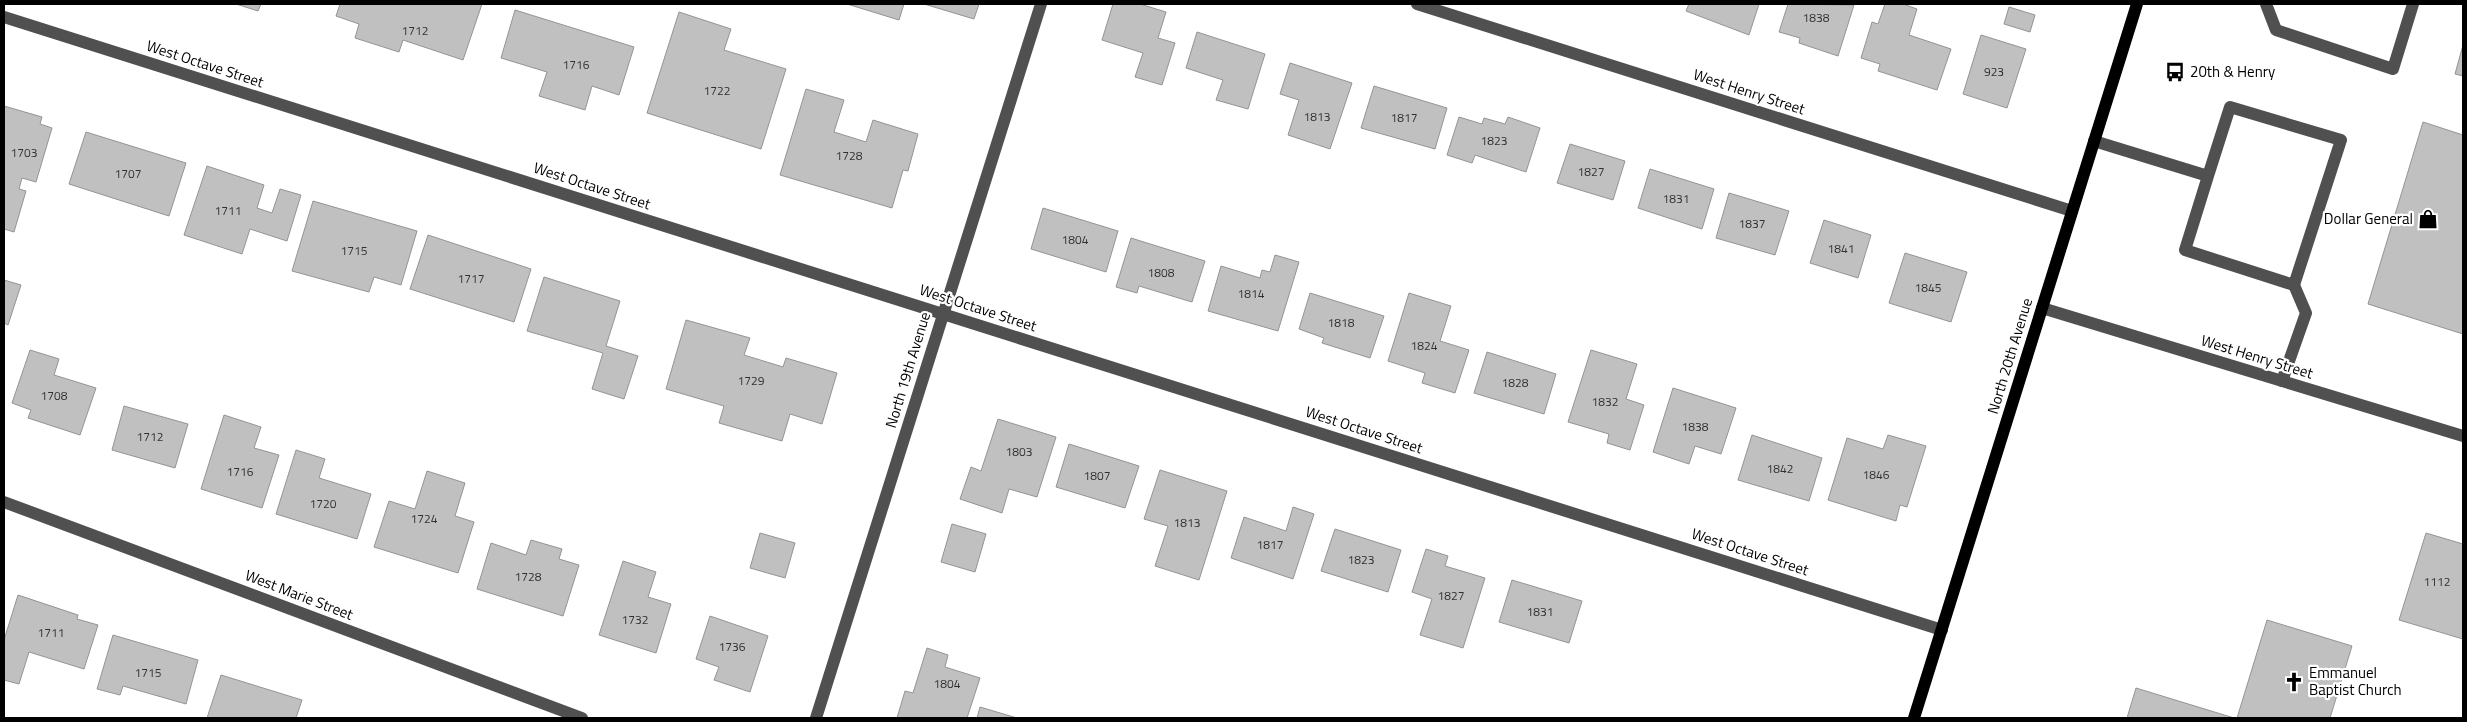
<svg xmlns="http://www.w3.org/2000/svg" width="2467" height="722" viewBox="0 0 2467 722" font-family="'Titillium Web',sans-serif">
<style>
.building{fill:#c0c0c0;stroke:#949494}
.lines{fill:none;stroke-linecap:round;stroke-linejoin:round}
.minor{stroke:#505050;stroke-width:12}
.major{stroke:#000;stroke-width:12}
.labels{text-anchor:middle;stroke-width:4.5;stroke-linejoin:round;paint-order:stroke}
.number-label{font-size:12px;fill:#303030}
.street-label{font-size:15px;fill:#000;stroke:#fff}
.poi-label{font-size:15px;fill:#000;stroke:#fff;text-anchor:start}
</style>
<rect width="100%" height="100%" fill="#fff"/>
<g class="building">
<path d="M236,4H261L258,11Z"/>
<path d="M340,4H482L463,60L403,40L399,52L355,38L359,24L336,16Z"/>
<path d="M847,4H904L899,20Z"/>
<path d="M924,4H979L974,19Z"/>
<path d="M1113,4H1140L1166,12L1158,38L1175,43L1162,85L1135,77L1143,53L1102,40Z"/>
<path d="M1689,4H1759L1749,35L1686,11Z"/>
<path d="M1788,4L1854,5L1838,56L1799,43L1800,38L1779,32Z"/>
<path d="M1885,4H1903L1917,9L1909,35L1951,49L1937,90L1878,71L1880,64L1861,58L1872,22L1878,24Z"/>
<path d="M2009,7L2035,15L2030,32L2004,24Z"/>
<path d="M515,10L634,47L619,95L592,86L585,110L539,96L547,72L501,58Z"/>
<path d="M679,12L731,29L724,50L786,69L761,149L647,113Z"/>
<path d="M1197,32L1265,54L1248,109L1216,100L1223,80L1186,68Z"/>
<path d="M1981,35L2026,49L2007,108L1963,94Z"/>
<path d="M2463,45V76L2455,74Z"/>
<path d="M1290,63L1352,83L1330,149L1288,135L1299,100L1280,94Z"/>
<path d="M1374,86L1447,108L1435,149L1361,128Z"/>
<path d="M806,89L844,100L834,132L866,142L873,120L918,134L908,171L903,170L892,208L780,175Z"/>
<path d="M4,106L42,117L40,124L52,128L36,182L22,178L19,189L26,191L14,232L4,229Z"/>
<path d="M1459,117L1482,124L1484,118L1505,124L1508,117L1540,128L1526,172L1475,155L1472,163L1447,155Z"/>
<path d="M2423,122L2463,135V334L2368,304Z"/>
<path d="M86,132L186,163L169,216L69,184Z"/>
<path d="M1570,144L1625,161L1613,200L1557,183Z"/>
<path d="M207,166L264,185L257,208L272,213L280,189L301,195L287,241L250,229L242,254L184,235Z"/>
<path d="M1650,169L1714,189L1702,229L1638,208Z"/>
<path d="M1729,193L1789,211L1775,255L1716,238Z"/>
<path d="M313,201L417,231L401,285L374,277L369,292L292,271Z"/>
<path d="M1043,208L1118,231L1106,272L1031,249Z"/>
<path d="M1824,220L1871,235L1858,278L1810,263Z"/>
<path d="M428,235L531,269L514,322L410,289Z"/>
<path d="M1131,238L1205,261L1192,302L1139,286L1137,293L1116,287Z"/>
<path d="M1905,253L1967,272L1951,322L1889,303Z"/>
<path d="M1275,255L1299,262L1278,331L1208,311L1221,266L1260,278L1262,270L1270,272Z"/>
<path d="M544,277L620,301L606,346L638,356L624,399L592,389L603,353L527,331Z"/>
<path d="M4,280L21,285L8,325L4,323Z"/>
<path d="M1310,293L1384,316L1370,358L1322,343L1324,338L1299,329Z"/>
<path d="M1409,293L1451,306L1440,341L1469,350L1455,393L1422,383L1425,373L1388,361Z"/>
<path d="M686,320L750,338L744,355L783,367L786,358L837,373L822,424L790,414L782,441L719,423L724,406L666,389Z"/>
<path d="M30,350L59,359L54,375L96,388L80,435L28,418L31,410L12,403Z"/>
<path d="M1591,350L1637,364L1626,399L1644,405L1630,450L1607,443L1609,434L1568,422Z"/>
<path d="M1487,352L1556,374L1544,414L1474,393Z"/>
<path d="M1673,388L1736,408L1721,454L1695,446L1689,464L1653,452Z"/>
<path d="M124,406L188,424L175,468L112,450Z"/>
<path d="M224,415L261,427L254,448L279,455L262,508L201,489Z"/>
<path d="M998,419L1056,437L1037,497L1009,489L1002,513L960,499L971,467L981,471Z"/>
<path d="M1752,435L1822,458L1809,501L1738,480Z"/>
<path d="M1888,435L1926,446L1907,507L1900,505L1896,521L1828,500L1847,438L1883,449Z"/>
<path d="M1069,444L1139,466L1125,508L1056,487Z"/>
<path d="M296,450L325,459L319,478L371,494L357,539L276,514Z"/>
<path d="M1160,470L1227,491L1199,580L1155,566L1168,526L1144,519Z"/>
<path d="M427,471L465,483L455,516L474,522L458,573L374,547L389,501L415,509Z"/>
<path d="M1293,507L1314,514L1293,579L1231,558L1244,517L1286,531Z"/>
<path d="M952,524L986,534L975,572L941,562Z"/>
<path d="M1335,529L1401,550L1388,592L1321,571Z"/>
<path d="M760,533L795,543L785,578L750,568Z"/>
<path d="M2426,533L2463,544V639L2399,620Z"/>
<path d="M531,540L562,549L559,559L579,565L563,616L477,589L491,543L526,555Z"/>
<path d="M1426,549L1448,556L1445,566L1485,578L1463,648L1420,635L1432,599L1412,592Z"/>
<path d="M623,561L656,572L648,597L671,604L656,653L599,635Z"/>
<path d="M1512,580L1582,601L1569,643L1499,622Z"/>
<path d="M18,595L78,615L77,619L98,625L84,669L29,652L19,684L4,680V640Z"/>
<path d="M710,616L768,636L750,692L714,680L719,667L696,659Z"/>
<path d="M2267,620L2352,646L2330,718H2237Z"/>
<path d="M113,635L198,660L186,704L123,686L120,695L97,689Z"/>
<path d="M927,648L948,655L945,667L980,678L967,718H897L905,691L913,693Z"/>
<path d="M221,675L302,700L296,718H207Z"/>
<path d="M2136,688L2234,718H2127Z"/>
<path d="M980,707L1017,718H977Z"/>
</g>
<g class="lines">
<g class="minor">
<path d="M1417,4L2072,211"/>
<path d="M2266,4L2276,30L2393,69L2413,4"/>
<path d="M4,17L1942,630"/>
<path d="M2094,141L2208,176L2185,250L2294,285L2341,140L2230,107L2208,176"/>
<path d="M2042,308L2463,436"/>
<path d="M2282,381L2306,313L2294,285"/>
<path d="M4,502L582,718"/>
<path d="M816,718L1041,4"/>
</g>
<path class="major" d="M1914,718L2137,4"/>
</g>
<defs>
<symbol id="bus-bare" viewBox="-9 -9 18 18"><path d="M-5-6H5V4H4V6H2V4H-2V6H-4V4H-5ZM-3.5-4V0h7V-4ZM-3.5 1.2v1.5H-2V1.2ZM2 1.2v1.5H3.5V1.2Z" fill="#000" stroke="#fff" stroke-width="2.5" paint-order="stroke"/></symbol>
<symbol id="shop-bare" viewBox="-9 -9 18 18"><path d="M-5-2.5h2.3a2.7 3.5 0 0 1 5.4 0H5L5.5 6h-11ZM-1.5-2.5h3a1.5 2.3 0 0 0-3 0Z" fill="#000" stroke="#fff" stroke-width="2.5" paint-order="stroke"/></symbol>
<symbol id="church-bare" viewBox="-9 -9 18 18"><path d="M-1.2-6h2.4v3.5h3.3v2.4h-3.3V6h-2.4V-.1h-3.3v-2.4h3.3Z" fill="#000" stroke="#fff" stroke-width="2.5" paint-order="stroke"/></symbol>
</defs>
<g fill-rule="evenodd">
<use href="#bus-bare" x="2161" y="58" width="28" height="28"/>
<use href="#shop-bare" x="2414" y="205" width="28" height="28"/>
<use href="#church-bare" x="2280" y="668" width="28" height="28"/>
</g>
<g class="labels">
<g class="number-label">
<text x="1816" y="22">1838</text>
<text x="415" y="35">1712</text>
<text x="576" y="69">1716</text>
<text x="1994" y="76">923</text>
<text x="717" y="95">1722</text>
<text x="1317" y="121">1813</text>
<text x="1404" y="122">1817</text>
<text x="1494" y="145">1823</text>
<text x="24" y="157">1703</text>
<text x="849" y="160">1728</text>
<text x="1591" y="176">1827</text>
<text x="128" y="178">1707</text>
<text x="1676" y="203">1831</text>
<text x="228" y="215">1711</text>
<text x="1752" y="228">1837</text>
<text x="1075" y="244">1804</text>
<text x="1841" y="253">1841</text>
<text x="354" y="255">1715</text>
<text x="1161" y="277">1808</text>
<text x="471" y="283">1717</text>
<text x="1928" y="292">1845</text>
<text x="1251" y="298">1814</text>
<text x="1341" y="327">1818</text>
<text x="1424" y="350">1824</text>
<text x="751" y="385">1729</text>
<text x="1515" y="387">1828</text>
<text x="54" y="400">1708</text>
<text x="1605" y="406">1832</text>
<text x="1695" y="431">1838</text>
<text x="150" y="441">1712</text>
<text x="1019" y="456">1803</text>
<text x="1780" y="473">1842</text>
<text x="240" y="476">1716</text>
<text x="1876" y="479">1846</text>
<text x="1097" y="480">1807</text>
<text x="323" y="508">1720</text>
<text x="424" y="523">1724</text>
<text x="1187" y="527">1813</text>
<text x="1270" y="549">1817</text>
<text x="1361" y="564">1823</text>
<text x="528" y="581">1728</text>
<text x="2437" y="586">1112</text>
<text x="1451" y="600">1827</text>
<text x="1540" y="616">1831</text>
<text x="635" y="624">1732</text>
<text x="51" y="637">1711</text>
<text x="732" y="651">1736</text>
<text x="148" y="677">1715</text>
<text x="947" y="688">1804</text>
</g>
<g class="street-label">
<text transform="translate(205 64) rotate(18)" y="5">West Octave Street</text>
<text transform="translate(1749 92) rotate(18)" y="5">West Henry Street</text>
<text transform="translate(592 186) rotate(18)" y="5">West Octave Street</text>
<text transform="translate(978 308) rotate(18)" y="5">West Octave Street</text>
<text transform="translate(2010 356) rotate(-73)" y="5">North 20th Avenue</text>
<text transform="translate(2257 357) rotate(17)" y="5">West Henry Street</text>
<text transform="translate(908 370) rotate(-73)" y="5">North 19th Avenue</text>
<text transform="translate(1364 430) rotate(18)" y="5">West Octave Street</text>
<text transform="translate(1750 552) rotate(18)" y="5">West Octave Street</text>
<text transform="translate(299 595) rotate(21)" y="5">West Marie Street</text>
</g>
<g class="poi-label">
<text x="2190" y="77">20th &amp; Henry</text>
<text x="2413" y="224" text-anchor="end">Dollar General</text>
<text x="2309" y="678">Emmanuel<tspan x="2309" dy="17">Baptist Church</tspan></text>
</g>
</g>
<rect width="2467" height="722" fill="none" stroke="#000000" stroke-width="10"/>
</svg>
